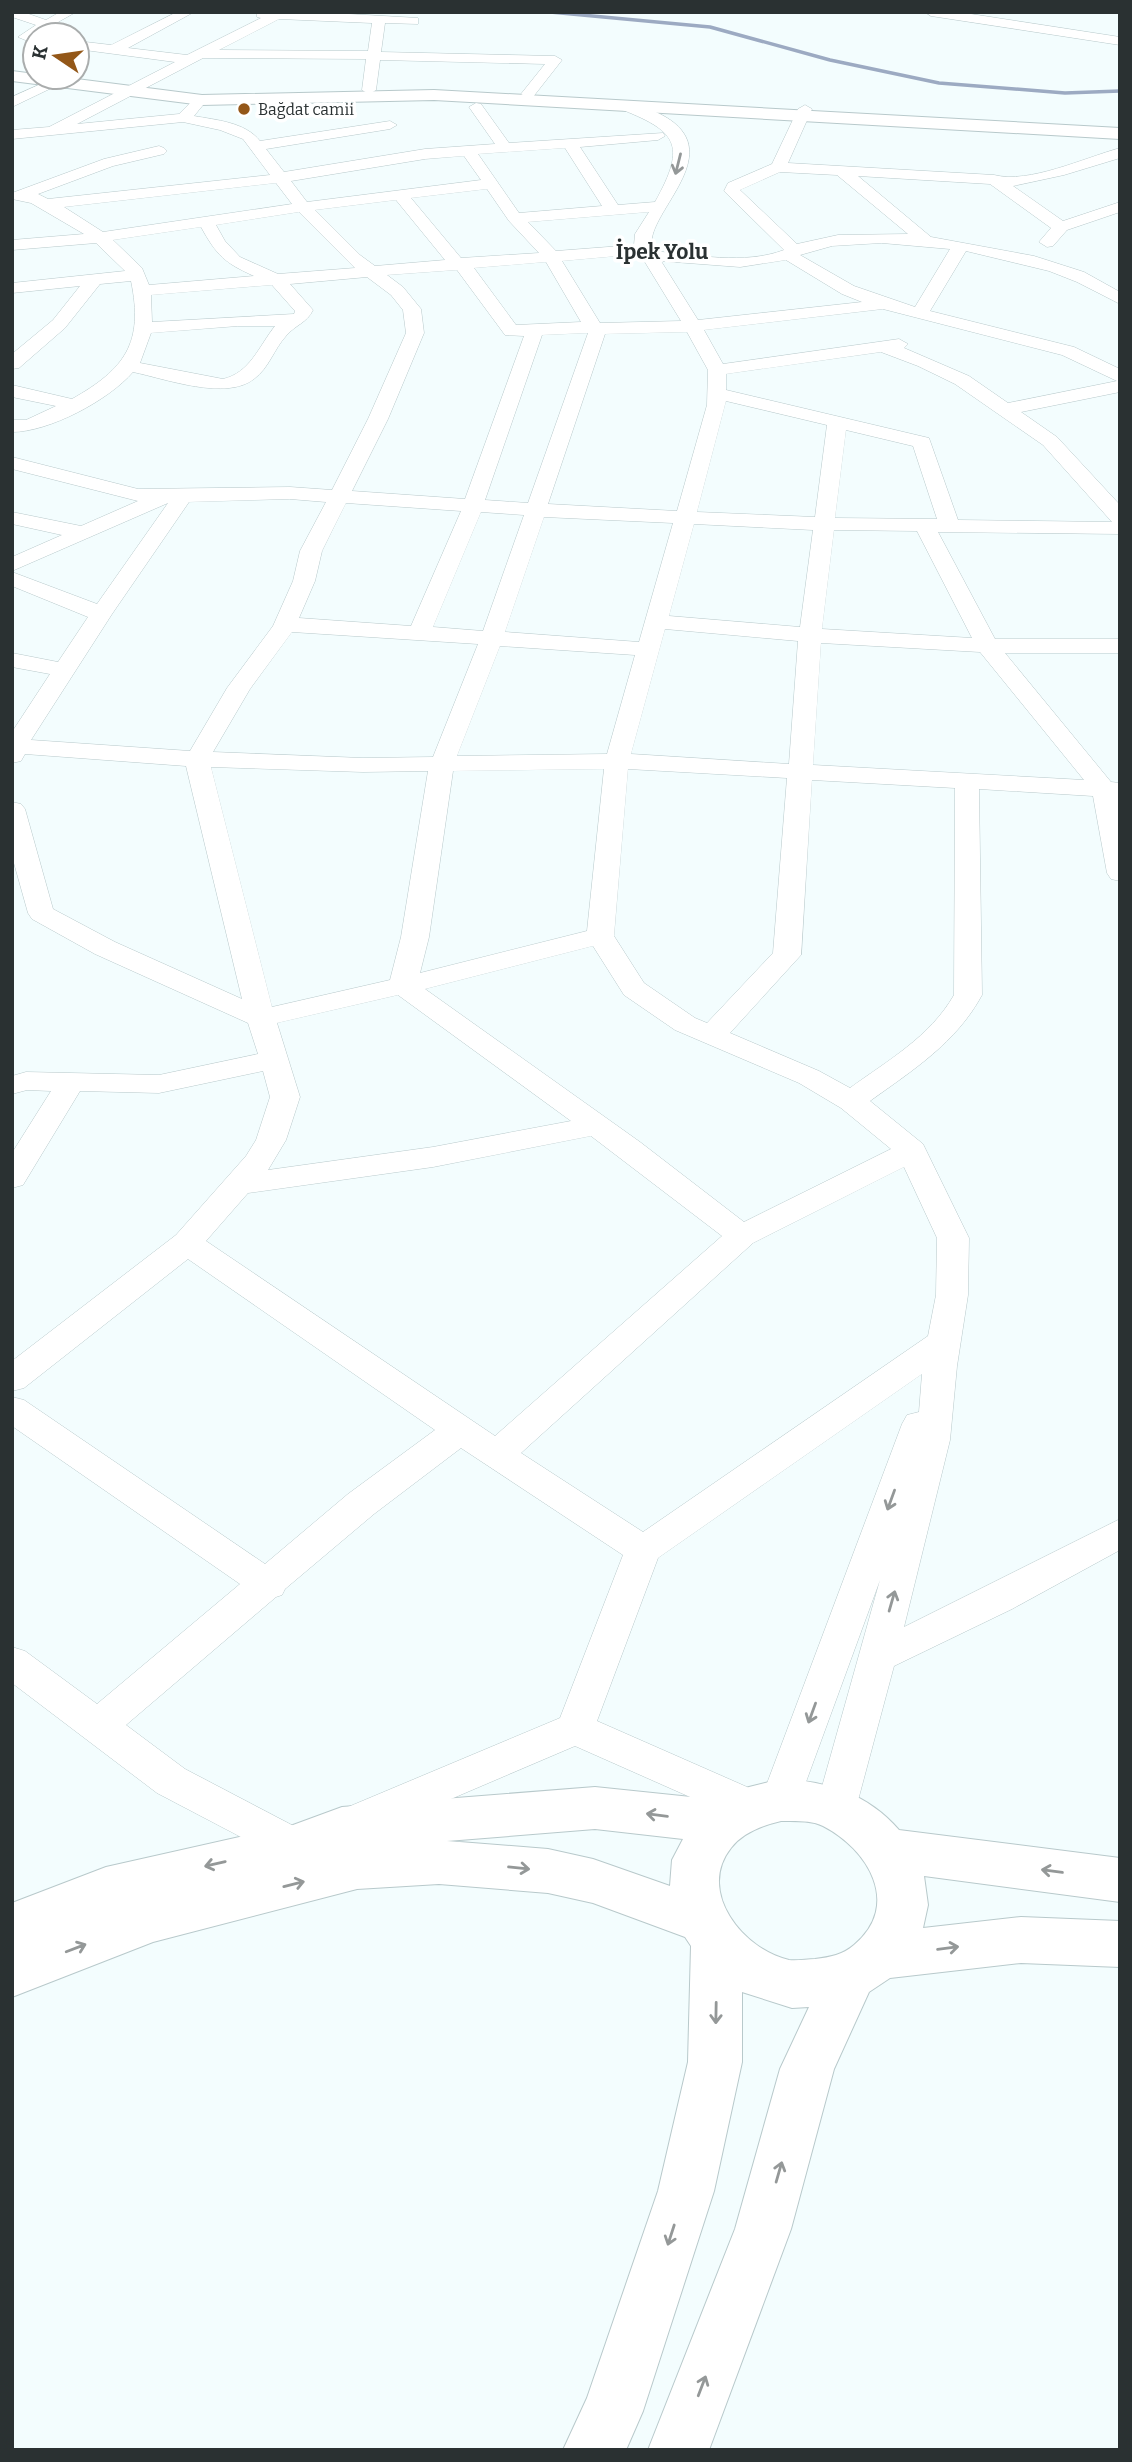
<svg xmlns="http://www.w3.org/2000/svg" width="1132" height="2462" viewBox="0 0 1132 2462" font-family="Bitter,serif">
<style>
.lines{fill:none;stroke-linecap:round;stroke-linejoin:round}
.stream{stroke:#9caac2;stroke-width:3.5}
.minor-casing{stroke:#b8c9cb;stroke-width:1}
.major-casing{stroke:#b8c9cb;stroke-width:2}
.minor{fill:#fff;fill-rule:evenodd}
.major{fill:#fff;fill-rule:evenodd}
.oneway{stroke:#949898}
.poi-dot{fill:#935718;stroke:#fff;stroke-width:2.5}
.labels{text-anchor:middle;stroke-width:7;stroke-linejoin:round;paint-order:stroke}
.far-poi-label{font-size:16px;fill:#2a3132;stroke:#fff;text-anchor:start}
.far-district-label{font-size:21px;font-weight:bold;fill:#2a3132;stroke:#fff}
</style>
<rect width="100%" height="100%" fill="#f3fdfe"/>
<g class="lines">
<path class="stream" d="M550,12L710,27L830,60L939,83L1065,93L1120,91"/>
<defs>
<g id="minor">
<path d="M12,12H23L46,20L60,12H76L35,35V44L18,37L36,25L12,17Z"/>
<path d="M177,12H194L128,48L187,55L261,18L257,17V12H314L418,18V24L385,23L381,52L555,56L562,60L533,97L528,98L521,94L545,64L380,60L376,90L369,94L362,90L366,59L203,58L77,124L179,114L191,102L196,101L203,105L194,116C216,120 245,122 260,141L390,121L397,125L390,129L266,149L284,172L425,149L495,144L469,107L476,103L481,104L509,143L663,133L665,136L658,140L580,147L618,205L655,202C688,143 676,131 618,108L616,105L618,102L623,101C764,136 633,216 654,251C695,255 745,265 784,250L724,191L728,183L772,164L798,109L805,105L812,109L788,163L994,175C1029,184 1084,158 1120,148V158L1064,175L1013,186L1063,221L1120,202V212L1067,230L1053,246L1047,247L1039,242L1051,228L990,184L858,176L931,237L1034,256L1084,272L1120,292V304L1077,282L1049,271L966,251L930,311L1074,347L1120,369V392L1021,412L1057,437L1120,505V534L938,532L995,639H1120V653H1005L1111,782L1120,783V881L1111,879L1107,873L1093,796L979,789L982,995C956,1043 913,1070 870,1101L923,1144L969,1238L968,1295L957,1366L950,1440L904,1627L1120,1519V1550L1012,1609L894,1666L856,1808L850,1820L836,1825L822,1820L816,1808L880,1580L795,1812L781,1817L768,1813L765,1819L751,1824L575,1746L376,1831L362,1836L348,1831L342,1819L348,1807L560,1718L623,1555L461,1448L374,1514L285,1589L282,1595L276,1597L126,1725L185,1769L309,1834L315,1846L309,1858L295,1864L281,1858L157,1793L12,1683V1647L25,1651L97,1704L240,1584L12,1426V1397L24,1400L265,1564L348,1494L435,1430L188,1259L24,1388L12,1391V1361L176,1235L246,1156L256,1140L270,1097L263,1071L159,1093L80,1091L23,1185L12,1188V1153L51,1091L27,1090L12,1094V1076L26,1072L159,1075L258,1054L248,1023L95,954L32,919L28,913L12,856V802L21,804L25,809L53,909L115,942L242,999L186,766L25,754L21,761L12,763V732L50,674L12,667V653L58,662L88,617L12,586V572L97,604L168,503L12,571V557L62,535L12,524V512L81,526L138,501L12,469V457L138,489L290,487L332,490L368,419L406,333L403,310L391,295L367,277L290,284L313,310C307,323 295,325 286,336C274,349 269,368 254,379C226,401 166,379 133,372C109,400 49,432 12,432V420H26L56,406L12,397V385L72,399C125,369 144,343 131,281L100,284L65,328L19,368L12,369V354L53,320L80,286L12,293V283L125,271L96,243L12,250V240L84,234L31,203L12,199V193L104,159L159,146L164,148L167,151L164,154L113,166L38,194L48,199L270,175L243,139L220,130L183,122L12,139V130L49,127L175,62L77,49V41L111,45ZM279,19L372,23L368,51L219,50ZM565,148L602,206L519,213L478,154ZM464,156L481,180L307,202L291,181L425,159ZM780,172L837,175L908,234L838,235L797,244L740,190ZM276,183L292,204L103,232L64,207ZM487,189L509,221L539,253L461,258L411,198ZM396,200L445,260L375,266L360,255L315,210ZM299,212L355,268L278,274L240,257L225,241L216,225ZM649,212L635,234L634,245L556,251L528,222ZM201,227C217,256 225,263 254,276L149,285L142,268L113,240ZM882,243L950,249L915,307L854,286L800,255L832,246ZM640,254L681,321L600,323L562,261ZM786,260L842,294L862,302L698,320L661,261L740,267ZM546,262L581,322L516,325L474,268ZM457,270L505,335L524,336L465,499L352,491L388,419L424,333L421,309L403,287L387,275ZM272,285L295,311L294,314L152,322L151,295ZM883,309L1062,355L1117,381L1008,403L969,376L904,348L908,344L899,339L723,364L704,330ZM238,326H275C259,346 250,373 223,379L140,363L151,333ZM687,332L708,370L707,405L677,511L548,504L605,334ZM588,333L528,503L485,500L542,335ZM881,352L918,366L955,384L1043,445L1112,522L958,520L929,438L726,390V374ZM726,401L827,425L815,517L697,512ZM846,430L913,446L937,519L835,518ZM290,499L326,502L300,551L293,581L273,626L227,688L190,751L31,740L112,614L189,502ZM346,503L461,511L411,626L299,618L315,581L322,551ZM481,512L524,515L483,631L433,627ZM544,517L673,523L639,642L505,632ZM694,524L813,530L800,627L669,616ZM834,530L917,531L972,638L822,629ZM665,629L798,641L789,764L631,754ZM292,632L478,644L433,757L363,758L213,752L250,689ZM821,643L980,652L1084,780L813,765ZM500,646L635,655L607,754L457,756ZM211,767L363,772L428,771L401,937L390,980L272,1007ZM604,769L587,931L420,973L429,937L453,771ZM628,769L787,778L773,953L707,1023L695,1018L644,983L614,936ZM812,780L955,788L954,995C930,1037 887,1061 850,1088L819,1071L730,1033L801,955ZM593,946L624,995L675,1030L799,1083L841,1108L891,1149L744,1222L640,1142L425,989ZM398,995L571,1121L433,1147L268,1170L286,1140L300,1097L277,1023ZM591,1136L722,1236L495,1436L206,1241L248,1193L433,1167ZM904,1167L937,1238L936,1295L928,1336L643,1532L521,1453L753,1243ZM922,1374L919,1412L907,1415L902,1424L763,1794L597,1721L658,1558Z"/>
<path d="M925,12H958L1120,37V45L931,16Z"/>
<path d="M54,78L60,77L66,81L12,107V97Z"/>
</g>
<g id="major">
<path d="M12,71L35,74V77H61L202,95L434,90L1120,128V139L434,100L202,105L12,81Z"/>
<path d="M781,1779C827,1781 868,1794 899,1830L1120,1858V1902L924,1876L928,1905L923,1928L1021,1917L1120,1921V1967L1021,1963L890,1978L869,1992L834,2069L791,2229L709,2450H648L735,2229L780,2069L809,2007L792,2008L742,1992V2062L714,2191L643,2411L626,2450H563L587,2398L658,2191L688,2062L691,1946L685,1937L593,1903L548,1893L439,1884L357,1889L153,1942L12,1997V1903L106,1867L293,1825L342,1807L595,1787L720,1800L749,1787ZM781,1821C794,1821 811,1820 823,1826C868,1849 902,1905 854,1945C842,1955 831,1957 815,1959C807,1959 797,1961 789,1960C744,1950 696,1892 731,1848C742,1833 764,1825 781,1821ZM595,1829L683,1839L672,1860L670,1886L593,1859L548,1849L447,1841Z"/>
</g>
</defs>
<use href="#minor" class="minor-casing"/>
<use href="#major" class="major-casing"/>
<use href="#minor" class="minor"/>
<use href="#major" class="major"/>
</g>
<defs><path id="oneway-shaft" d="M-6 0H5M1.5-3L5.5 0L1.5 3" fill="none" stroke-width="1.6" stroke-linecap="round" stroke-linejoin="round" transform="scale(1.75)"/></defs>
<g class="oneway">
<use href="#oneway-shaft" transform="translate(678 164) rotate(104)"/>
<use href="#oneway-shaft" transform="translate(891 1500) rotate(110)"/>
<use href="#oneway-shaft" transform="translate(892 1601) rotate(-74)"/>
<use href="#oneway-shaft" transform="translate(812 1713) rotate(110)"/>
<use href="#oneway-shaft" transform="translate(657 1815) rotate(-173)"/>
<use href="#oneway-shaft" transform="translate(215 1864) rotate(167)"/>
<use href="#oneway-shaft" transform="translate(519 1868) rotate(6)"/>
<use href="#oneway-shaft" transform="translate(1052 1871) rotate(-172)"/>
<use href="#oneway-shaft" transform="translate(294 1884) rotate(-14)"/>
<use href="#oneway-shaft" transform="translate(76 1948) rotate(-21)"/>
<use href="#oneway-shaft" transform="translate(948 1948) rotate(-7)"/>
<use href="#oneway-shaft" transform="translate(716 2013) rotate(91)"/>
<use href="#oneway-shaft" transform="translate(779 2172) rotate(-74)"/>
<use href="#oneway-shaft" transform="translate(671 2235) rotate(108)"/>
<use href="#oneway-shaft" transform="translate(702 2386) rotate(-69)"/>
</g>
<circle class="poi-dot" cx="244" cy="109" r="7"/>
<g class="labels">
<g class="far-poi-label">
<text x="258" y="115">Bağdat camii</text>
</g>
<g class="far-district-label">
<text x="662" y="259">İpek Yolu</text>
</g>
</g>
<rect width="1132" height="2462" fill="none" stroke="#2a3132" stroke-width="28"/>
<g transform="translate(56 56) rotate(283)"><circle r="33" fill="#ffffff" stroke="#aaadad" stroke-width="2"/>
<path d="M0-5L12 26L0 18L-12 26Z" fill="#935718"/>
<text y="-10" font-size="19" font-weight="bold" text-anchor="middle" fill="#2a3132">K</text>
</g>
</svg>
